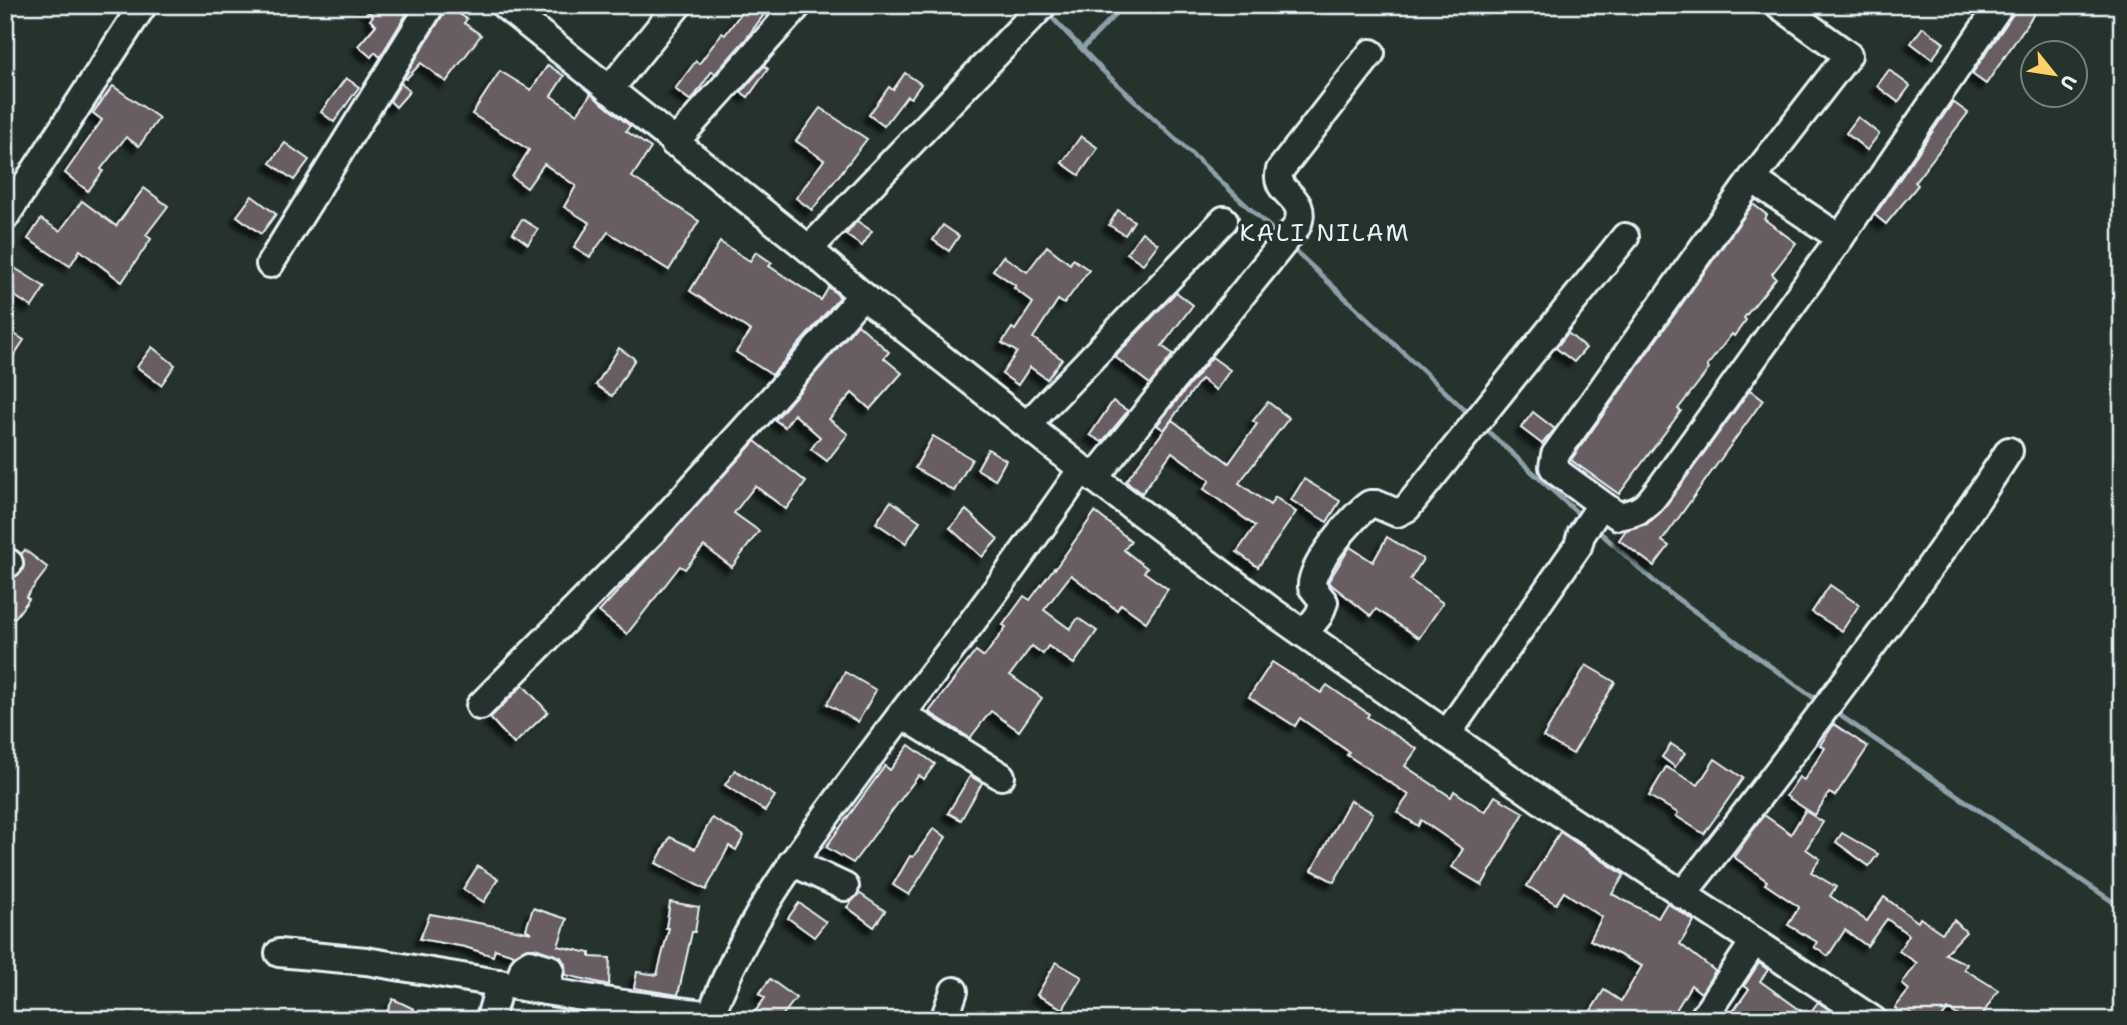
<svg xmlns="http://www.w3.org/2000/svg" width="2127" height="1025" viewBox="0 0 2127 1025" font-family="'Shantell Sans',sans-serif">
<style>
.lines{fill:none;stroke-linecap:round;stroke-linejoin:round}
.stream{stroke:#8ca1a9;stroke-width:5}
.building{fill:#685d61;stroke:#e8f1f8;stroke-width:2;filter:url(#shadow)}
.minor-casing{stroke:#e8f1f8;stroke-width:32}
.minor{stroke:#26332d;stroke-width:26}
.labels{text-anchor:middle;stroke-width:7;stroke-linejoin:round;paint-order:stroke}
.quarter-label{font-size:24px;letter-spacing:2px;fill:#e8f1f8;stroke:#26332d}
</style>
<defs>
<filter id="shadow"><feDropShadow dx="-6" dy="6" stdDeviation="2" flood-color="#0009"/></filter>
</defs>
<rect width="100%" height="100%" fill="#26332d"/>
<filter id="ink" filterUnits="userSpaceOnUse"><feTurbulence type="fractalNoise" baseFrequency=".0143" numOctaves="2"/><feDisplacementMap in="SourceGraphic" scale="14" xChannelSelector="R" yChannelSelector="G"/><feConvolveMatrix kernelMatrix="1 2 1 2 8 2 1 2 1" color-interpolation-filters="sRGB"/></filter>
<g filter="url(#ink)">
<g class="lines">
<g class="stream">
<path d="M1046,11L1101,69L1278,235"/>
<path d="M1082,49L1124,5"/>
<path d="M1291,247L1470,415"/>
<path d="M1482,426L1584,519"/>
<path d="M1594,527L1657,584L1821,703"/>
<path d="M1832,710L2122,908"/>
</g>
</g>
<g class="building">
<path d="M360,5H412L380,57L375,52L371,57L358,46L376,25L370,20L373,16Z"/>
<path d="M747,5H771L745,40L715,74L712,71L691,101L675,89L696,61L699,64L722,33L725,35Z"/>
<path d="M2016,5H2040L1986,84L1972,74L2013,14Z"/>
<path d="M447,6L467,19L464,23L481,35L446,82L421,63L406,79L404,78L444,13Z"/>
<path d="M1923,27L1944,43L1932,59L1911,43Z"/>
<path d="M548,65L564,76L551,96L577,114L591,94L630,126L626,131L651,148L632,177L699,221L669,270L608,232L590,257L574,247L590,223L564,207L576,186L544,164L527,188L512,177L529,150L472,114L500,71L531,90Z"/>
<path d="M764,66L768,69L748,97L741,92Z"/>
<path d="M1889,70L1910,86L1898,102L1877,86Z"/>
<path d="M905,73L921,84L911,98L907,96L884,126L869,115L889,87L893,90Z"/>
<path d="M346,78L359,87L334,122L321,112Z"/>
<path d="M401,83L410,91L396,107L390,101Z"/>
<path d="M113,86L159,118L139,146L126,137L101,169L103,171L88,191L65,173L102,120L93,113Z"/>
<path d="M1953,102L1968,113L1915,182L1918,185L1886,224L1875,215Z"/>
<path d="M820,108L867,139L812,210L796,198L824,160L796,141Z"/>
<path d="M1858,117L1879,134L1867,150L1846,133Z"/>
<path d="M1081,136L1098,148L1079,175L1062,163Z"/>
<path d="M285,143L309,160L294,180L270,163Z"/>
<path d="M144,188L168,206L146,235L151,239L122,282L80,250L70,266L28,239L41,219L60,231L82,201L116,226Z"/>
<path d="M252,196L276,214L261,234L237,216Z"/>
<path d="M1753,204L1767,215L1764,219L1796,243L1772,274L1776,278L1744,318L1746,320L1734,336L1732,334L1707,366L1709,369L1678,409L1681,411L1619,494L1571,460Z"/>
<path d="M1118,210L1134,221L1125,235L1109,225Z"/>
<path d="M522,219L538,229L528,244L513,233Z"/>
<path d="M857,221L872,231L862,246L846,235Z"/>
<path d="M943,225L959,236L949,251L933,240Z"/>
<path d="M1142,232L1158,244L1143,264L1127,253Z"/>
<path d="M720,242L750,261L756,252L772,263L769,266L821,300L829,287L840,297L772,375L736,352L751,331L690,291Z"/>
<path d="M1047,246L1070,264L1073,259L1089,270L1064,304L1058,300L1033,338L1062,359L1047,379L1030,367L1018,385L1002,374L1017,352L1002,343L1012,328L1015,330L1033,303L1014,288L1016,286L993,270L1003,256L1027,272Z"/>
<path d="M5,262L45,287L32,307L5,290Z"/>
<path d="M1176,292L1193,305L1162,346L1173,354L1150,384L1115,357Z"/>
<path d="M858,324L889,352L884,358L902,373L870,409L852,393L829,419L848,434L827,461L811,449L820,437L794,414L785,427L775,420Z"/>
<path d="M5,328L24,340L5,369Z"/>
<path d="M1568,333L1586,348L1574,362L1556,348Z"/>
<path d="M152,347L175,365L161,385L137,367Z"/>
<path d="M619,348L635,359L612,396L596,385Z"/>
<path d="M1212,357L1230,370L1216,390L1201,379L1164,430L1157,425Z"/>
<path d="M1750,390L1763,400L1662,541L1669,546L1654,566L1619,540L1626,530L1647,524L1661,512Z"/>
<path d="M1113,401L1128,411L1102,442L1090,435Z"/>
<path d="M1268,402L1289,418L1239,483L1270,505L1275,497L1296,512L1258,567L1237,552L1255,526L1204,489L1210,480L1172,452L1142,493L1126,481L1172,420L1229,463L1257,424L1253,421Z"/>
<path d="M1533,412L1555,429L1542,444L1521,428Z"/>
<path d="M933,436L972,459L954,491L915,468Z"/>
<path d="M755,441L806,482L786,509L755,486L734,513L759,531L732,567L704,546L685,569L680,566L627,634L599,612Z"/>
<path d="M988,449L1006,460L995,480L977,469Z"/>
<path d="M1304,479L1340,501L1327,522L1291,500Z"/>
<path d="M891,501L920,521L906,543L876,523Z"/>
<path d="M966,510L998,539L982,557L950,528Z"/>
<path d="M1095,512L1131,541L1124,550L1147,568L1144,572L1168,589L1146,622L1121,604L1117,610L1071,575L1044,610L1070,629L1078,618L1097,631L1074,664L1048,646L1043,654L1032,646L1010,675L1042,698L1019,731L991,711L970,738L929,712L976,651L984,657L1006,627L1003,625L1024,596L1030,600L1054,568L1055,569Z"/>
<path d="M1387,537L1423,559L1410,580L1443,603L1419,638L1376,609L1371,616L1328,582L1350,547L1373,562Z"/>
<path d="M25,550L48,568L26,597L29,599L14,619L5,612V582L8,578L21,573L24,566L21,554Z"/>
<path d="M1830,585L1859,605L1842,631L1812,612Z"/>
<path d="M1272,662L1321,693L1327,685L1369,714L1367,717L1417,749L1405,766L1451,797L1454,791L1485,812L1495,796L1524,813L1482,885L1452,867L1463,849L1421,820L1418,826L1397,812L1409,795L1347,755L1349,752L1300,718L1295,726L1249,697Z"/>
<path d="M1586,665L1615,682L1573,754L1543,737Z"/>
<path d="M845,672L876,690L858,722L827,704Z"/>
<path d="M523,685L548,712L514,744L490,718Z"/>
<path d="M1834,724L1868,747L1835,796L1829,793L1815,815L1786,796L1799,777L1804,780L1825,748L1820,745Z"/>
<path d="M1671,744L1685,753L1675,767L1662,757Z"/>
<path d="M909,745L935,764L924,779L919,775L853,863L826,847L885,766L890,770Z"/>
<path d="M1715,759L1743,778L1704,834L1676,816L1678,813L1649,796L1666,767L1698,785Z"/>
<path d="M735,770L775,796L765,811L725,785Z"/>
<path d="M970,776L982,783L961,820L948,813Z"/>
<path d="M1350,800L1373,813L1334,882L1312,870Z"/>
<path d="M1805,811L1823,822L1806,849L1820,859L1811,872L1836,887L1830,896L1867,921L1884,897L1918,922L1920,918L1942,933L1954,920L1966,932L1945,954L1967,964L1964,969L1998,990L1979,1020H1965L1948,1009L1940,1020H1920L1910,1013L1907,1017L1895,1008L1909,990L1902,984L1917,963L1899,951L1909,935L1887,919L1867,946L1845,930L1828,956L1814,947L1817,942L1788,925L1799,907L1765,884L1767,881L1734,857L1764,815L1791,834Z"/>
<path d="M712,818L744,836L736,850L729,846L706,890L656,863L670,837L695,849Z"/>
<path d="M934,828L946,837L909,895L893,885L910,856L913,857Z"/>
<path d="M1560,832L1624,875L1612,894L1658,918L1667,903L1694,921L1680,944L1715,971L1701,993L1691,985L1670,1020H1585L1604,990L1621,1001L1642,966L1590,940L1602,917L1564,892L1556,904L1527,886Z"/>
<path d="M1842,833L1878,854L1869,866L1836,842Z"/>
<path d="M478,866L498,879L484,902L463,889Z"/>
<path d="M859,893L885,911L874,927L847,907Z"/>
<path d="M670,902L699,907L695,932H692L678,995L634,988L637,972L657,975L669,928H666Z"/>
<path d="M799,903L826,922L814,937L788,918Z"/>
<path d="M533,908L567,919L558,946L590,953V957L610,958L609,985L566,975L565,964L561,957L535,948H527L514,955L495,949L493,956L465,947L420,939L430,914L532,933L526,929Z"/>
<path d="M1056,962L1082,977L1063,1009L1037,995Z"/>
<path d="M1759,963L1768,970L1760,981L1814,1020H1727L1749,989L1744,986Z"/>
<path d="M770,979L796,998L779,1020H749L765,998L759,994Z"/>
<path d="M393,999L414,1009L408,1020H383Z"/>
<path d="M1818,1002L1831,1011L1825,1020L1812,1010Z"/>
</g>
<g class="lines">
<defs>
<g id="minor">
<path d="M504,5L809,249L862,295L1082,469L1273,612L1551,807L1873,1020"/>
<path d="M1779,5L1848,55L1752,179L1555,455L1553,467L1556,471L1618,516C1645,512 1648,504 1663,484L1840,238L2000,5"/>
<path d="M609,90L678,5"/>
<path d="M674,143L798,5"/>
<path d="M1752,179L1840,238"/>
<path d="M5,217L143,5"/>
<path d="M809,249L1043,5"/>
<path d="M270,264L431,5"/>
<path d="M1027,425L1224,220"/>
<path d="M1094,478L1297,226C1310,195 1272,195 1280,170L1371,53"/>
<path d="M5,562L9,563"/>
<path d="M1304,634L1319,615L1324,602L1312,587C1309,568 1353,515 1370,504H1376L1397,513L1407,508L1625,237"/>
<path d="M480,706L655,529L800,368L862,295"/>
<path d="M901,714L1001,776"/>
<path d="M1447,734L1578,546L1581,535L1601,505"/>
<path d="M792,862L845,887"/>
<path d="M1682,895C1743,819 1801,741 1859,663C1911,594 1962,524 2009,451"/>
<path d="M279,953L366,961L617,1003L711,1015"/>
<path d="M518,986L524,967L530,963L550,969L546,991"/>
<path d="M490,1018L500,983"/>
<path d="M709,1020C746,918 802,849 865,763C907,706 951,651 993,594C1023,553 1053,511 1082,469"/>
<path d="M944,1020L954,991"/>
<path d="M1702,1020L1754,942"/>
</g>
</defs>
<use href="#minor" class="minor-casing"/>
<use href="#minor" class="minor"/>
</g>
</g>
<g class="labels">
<g class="quarter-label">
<text x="1325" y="241">KALI NILAM</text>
</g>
</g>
<rect width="2127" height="1025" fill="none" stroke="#26332d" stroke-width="28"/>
<rect x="14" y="14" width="2099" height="997" fill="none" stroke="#e8f1f8" stroke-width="2.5" filter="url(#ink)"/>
<g transform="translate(2054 74) rotate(120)"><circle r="33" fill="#26332d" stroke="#747f7e" stroke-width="2"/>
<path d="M0-5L12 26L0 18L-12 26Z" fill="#ffd166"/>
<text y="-10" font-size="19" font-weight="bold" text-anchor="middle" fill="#e8f1f8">U</text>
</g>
</svg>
